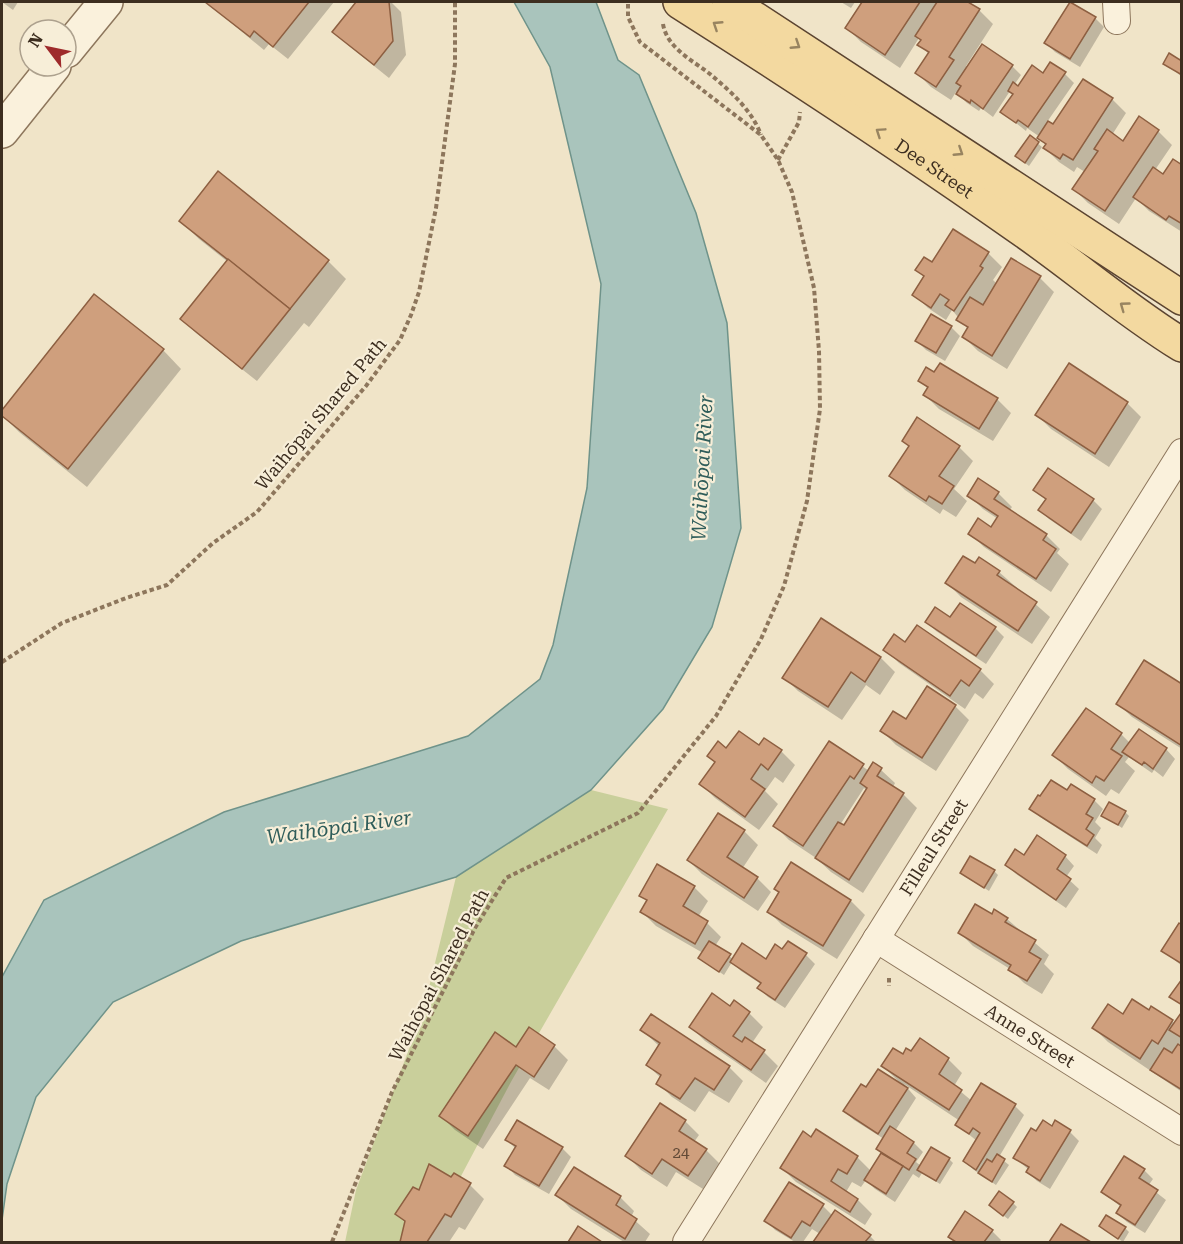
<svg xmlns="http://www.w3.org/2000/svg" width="1183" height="1244" viewBox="0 0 1183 1244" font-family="'Roboto Serif',serif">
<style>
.green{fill:#c9cf9b}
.water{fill:#a9c4bc;stroke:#6f938a;stroke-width:1.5}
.shadow{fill:#0003;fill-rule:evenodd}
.building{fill:#cf9f7d;stroke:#8d5f41;stroke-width:1.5}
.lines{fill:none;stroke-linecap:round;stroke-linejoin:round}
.minor-casing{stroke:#8d765c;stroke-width:28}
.tertiary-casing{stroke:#8d765c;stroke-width:36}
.primary-casing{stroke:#5b4430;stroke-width:36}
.path{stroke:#8d765c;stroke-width:4;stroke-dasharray:4.5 3;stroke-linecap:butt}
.minor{stroke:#faf1dc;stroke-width:26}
.tertiary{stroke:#faf1dc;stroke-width:33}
.primary{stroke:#f3d9a0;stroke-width:33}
.oneway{stroke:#988460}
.labels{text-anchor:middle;stroke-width:4.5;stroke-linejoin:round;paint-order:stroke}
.number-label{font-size:15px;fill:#624a37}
.street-label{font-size:18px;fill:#3d2e20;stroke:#f7eed8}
.water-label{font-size:20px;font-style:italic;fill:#2f5d5a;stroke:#f7eed8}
</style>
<rect width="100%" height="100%" fill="#f0e4c8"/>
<path class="green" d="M591,790L668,809L512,1080L426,1242H345L356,1190L423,1012L456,877Z"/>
<path class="water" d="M514,2H596L618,60L639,75L696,213L727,323L741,528L712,627L663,709L591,790L456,877L241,941L113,1002L36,1097L7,1184L2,1220V977L44,900L224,812L468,736L540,679L553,645L587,488L601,284L550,67Z"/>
<g class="shadow">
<path d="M2,2H18L13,10Z"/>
<path d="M206,2H334L288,59L269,44L264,50Z"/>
<path d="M358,2H391L401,12L406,55L389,78L348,45L334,32Z"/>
<path d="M841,2H855L851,8Z"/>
<path d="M864,2H966L979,10L993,24L966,66L968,68L1012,66L1021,75L1014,85L1018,88L1043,75L1065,74L1074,83L1047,122L1054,126L1084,81L1112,99L1126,113L1112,135L1123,143L1158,131L1172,145L1155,170L1164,176L1182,167V232L1149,211L1136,198L1119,224L1088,203L1074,189L1085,172L1077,167L1074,172L1059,162L1045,148L1047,146L1039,138L1040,137L1027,128L1026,131L1002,112L1014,95L1010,91L993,117L981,108L979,111L967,103L956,92L951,100L931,87L917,73L929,54L919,45L922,41L919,38L900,68L861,42L847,28Z"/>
<path d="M1095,18L1104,27L1080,67L1055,52L1046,43Z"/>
<path d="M1182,60V77L1165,63L1180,62Z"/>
<path d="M1030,137L1042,147L1029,166L1021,160Z"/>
<path d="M181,221L328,261L346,279L309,327L304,323L257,381L196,333L182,319L228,262L199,239Z"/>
<path d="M988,253L1002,267L993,280L997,284L1040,278L1054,292L1007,369L978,351L964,337L968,329L952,310L946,320L928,308L914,294L925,278L917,270L932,264Z"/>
<path d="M94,296L163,350L181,369L87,487L19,432L2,415V412Z"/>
<path d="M951,327L960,336L945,361L926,350L917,341Z"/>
<path d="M1069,365L1127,403L1141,417L1109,467L1051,429L1037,415Z"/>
<path d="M920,380L997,399L1011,413L993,441L939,409L925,395L928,389Z"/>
<path d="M959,447L973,461L954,489L967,501L956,517L943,509L940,514L905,490L891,476Z"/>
<path d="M1035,490L1093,500L1102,509L1081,541L1049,519L1040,510L1047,501Z"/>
<path d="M998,493L1012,507L1009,511L1046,535L1060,549L1057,553L1069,564L1051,592L984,547L970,533L991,529L998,519L983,509L969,495Z"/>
<path d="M975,565L999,572L1050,617L1032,644L961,597L947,583Z"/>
<path d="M822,620L881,658L895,672L880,695L866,685L842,720L798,691L784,677Z"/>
<path d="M951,620L995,628L1004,637L986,664L936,631L927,622Z"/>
<path d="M906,644L980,670L994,684L983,699L975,693L965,709L899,663L885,649Z"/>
<path d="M1182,685V749L1132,717L1118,704Z"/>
<path d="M928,688L955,706L969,720L936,771L896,745L882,731L907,721Z"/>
<path d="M1087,710L1121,734L1130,743L1139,731L1166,749L1175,759L1163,777L1154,770L1152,773L1129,757L1125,762L1135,771L1119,794L1111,789L1106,796L1068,769L1054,755Z"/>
<path d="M830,743L869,771L874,764L881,770L895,783L893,787L903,794L917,808L863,893L831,872L816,858L789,840L775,826ZM864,788L867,791L844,827L840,825Z"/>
<path d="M760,747L781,751L795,765L783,783L775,777L765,791L778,804L759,830L715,798L701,784L727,750Z"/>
<path d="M1068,792L1094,800L1103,809L1095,822L1101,828L1095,838L1102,845L1097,854L1040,817L1031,808Z"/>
<path d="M1125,812L1129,816L1122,828L1103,815Z"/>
<path d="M744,831L758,845L742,869L757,878L771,892L758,911L702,874L688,860Z"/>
<path d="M1037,838L1065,856L1074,866L1066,877L1079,889L1066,908L1016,874L1007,865L1024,857Z"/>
<path d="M791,865L851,901L865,915L837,959L782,925L768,911L780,893Z"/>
<path d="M994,871L998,875L989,891L962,873Z"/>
<path d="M694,887L708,901L698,917L707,923L721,937L715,946L733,959L766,961L806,955L815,964L785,1008L768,997L759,988L761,984L741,971L732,962L724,975L699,958L703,953L656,926L642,912L648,902L641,895Z"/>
<path d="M993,916L1007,919L1049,955L1044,964L1054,974L1042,994L1024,983L1010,969L973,946L960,933Z"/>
<path d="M1182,926V966L1162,950Z"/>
<path d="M731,1008L749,1013L763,1027L752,1043L764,1052L778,1066L766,1083L705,1041L691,1027Z"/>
<path d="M1149,1012L1172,1021L1175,1024L1182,1015V1042L1178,1047L1182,1049V1092L1108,1042L1094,1028L1123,1016Z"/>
<path d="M651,1016L729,1067L743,1081L729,1103L709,1091L695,1112L672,1097L658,1083L661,1078L647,1065L659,1046L642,1030Z"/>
<path d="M529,1029L554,1046L568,1060L549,1090L530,1078L483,1149L455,1130L441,1116L516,1049Z"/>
<path d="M912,1053L948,1059L962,1073L954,1086L972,1101L982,1085L1015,1106L1024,1115L999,1157L1009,1165L996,1185L974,1170L964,1161L977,1141L957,1125L960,1121L904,1084L916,1098L895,1131L914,1143L923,1152L916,1162L921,1166L949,1159L953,1163L940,1184L922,1173L919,1178L913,1174L895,1202L875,1189L866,1180L861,1187L852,1182L846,1192L858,1200L872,1214L865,1225L796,1182L782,1168L812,1139L857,1157L871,1171L883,1153L878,1149L884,1139L854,1120L845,1111L867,1089L901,1084L883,1066Z"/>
<path d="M685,1121L699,1135L694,1142L706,1150L720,1164L703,1189L676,1172L667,1187L641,1170L627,1156Z"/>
<path d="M1055,1122L1070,1132L1079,1141L1050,1189L1037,1181L1028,1172L1029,1170L1015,1158L1037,1133L1053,1128Z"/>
<path d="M507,1140L562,1148L571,1157L549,1194L515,1175L506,1165L516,1149Z"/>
<path d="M574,1169L620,1197L634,1211L631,1217L650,1234L645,1242H624L571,1209L557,1195Z"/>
<path d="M1144,1170L1153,1179L1148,1186L1166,1200L1145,1233L1127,1222L1117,1213L1121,1207L1103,1192Z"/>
<path d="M454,1175L470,1185L484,1199L465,1230L459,1227L449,1242H402L406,1223L397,1214L420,1192L451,1179Z"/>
<path d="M1013,1203L1017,1207L1008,1219L995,1209Z"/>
<path d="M823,1206L833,1216L870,1236L876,1242H815L820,1234L812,1229L803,1242H795L775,1230L766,1220Z"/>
<path d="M1061,1226L1088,1242H1051Z"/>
<path d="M1101,1226L1125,1228L1129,1232L1123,1242Z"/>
<path d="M992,1231L1001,1240L999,1242H955L950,1237Z"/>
</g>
<g class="building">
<path d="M205,2H309L273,47L254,31L250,37Z"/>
<path d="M356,2H389L393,41L374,65L332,32Z"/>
<path d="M862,2H920L885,55L845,28Z"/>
<path d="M937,2H968L980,9L949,57L954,60L936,87L915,73L929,52L917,45L921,40L915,36Z"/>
<path d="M1070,2L1096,17L1070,59L1044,43Z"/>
<path d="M982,44L1013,65L983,109L971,100L970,103L956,94L961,86L956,83Z"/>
<path d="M1169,53L1180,60L1182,57V75L1163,64Z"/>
<path d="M1050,62L1066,72L1028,127L1018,120L1016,123L1000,112L1013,94L1008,91L1013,82L1018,86L1032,65L1043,73Z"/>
<path d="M1083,79L1113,98L1073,160L1063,154L1060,159L1043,148L1046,144L1037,138L1048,121L1053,124Z"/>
<path d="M1139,116L1159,130L1105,211L1072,189L1098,151L1094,149L1107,129L1123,141Z"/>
<path d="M1030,135L1039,142L1025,163L1015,156Z"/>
<path d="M1173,159L1182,165V224L1169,216L1166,220L1133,197L1153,167L1163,174Z"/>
<path d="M218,171L329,260L290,309L179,221Z"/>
<path d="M953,229L989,252L980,266L983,268L954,311L945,305L949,300L940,294L931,308L912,295L924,276L915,270L924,257L932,262Z"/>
<path d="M1011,258L1041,276L992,356L962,337L968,327L956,320L970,297L983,305Z"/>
<path d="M228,259L290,309L242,369L180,319Z"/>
<path d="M94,294L164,349L68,469L2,416V410Z"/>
<path d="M931,314L952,326L936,353L915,341Z"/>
<path d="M940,363L998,398L979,429L923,395L928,387L918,381L926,367L934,372Z"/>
<path d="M1069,363L1128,402L1095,454L1035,415Z"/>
<path d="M917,417L960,446L939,476L954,486L942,504L929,496L926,501L889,476L909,446L902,441Z"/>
<path d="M1048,468L1094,499L1071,533L1038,510L1046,499L1033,490Z"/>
<path d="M978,478L999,492L994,499L1047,534L1043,540L1056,549L1036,579L968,534L978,518L991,527L998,516L967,496Z"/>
<path d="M963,556L975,563L979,557L1000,571L997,575L1037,602L1018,631L945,583Z"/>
<path d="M960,603L996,627L976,656L925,622L935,607L950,617Z"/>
<path d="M821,618L881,657L865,682L851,672L828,707L782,678Z"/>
<path d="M917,625L981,669L969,686L961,680L950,696L883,650L894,634L905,642Z"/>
<path d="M1144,660L1182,684V746L1116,704Z"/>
<path d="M927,686L956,705L922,758L880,731L893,711L906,719Z"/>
<path d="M1086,708L1122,733L1111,749L1122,756L1104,781L1096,776L1092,783L1052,755Z"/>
<path d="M1139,729L1167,748L1153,769L1144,762L1142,765L1122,752Z"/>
<path d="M739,731L759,745L764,738L782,750L768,770L761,764L751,779L765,789L745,817L699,784L715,762L707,756L718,741L726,748Z"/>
<path d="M829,741L864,764L854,779L850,776L803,846L773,826Z"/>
<path d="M873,762L882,768L877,776L904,793L849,880L815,858L838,822L844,825L867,788L860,783Z"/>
<path d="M1051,780L1067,790L1071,784L1095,799L1086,814L1093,818L1086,829L1094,835L1087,846L1029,809L1038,795L1040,796Z"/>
<path d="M1109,802L1126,811L1118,825L1101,816Z"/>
<path d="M718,813L745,830L727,857L758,877L744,898L687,860Z"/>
<path d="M1037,835L1066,855L1057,869L1071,879L1056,900L1005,865L1015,849L1024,855Z"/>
<path d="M970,856L995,870L984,888L960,873Z"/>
<path d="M791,862L851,900L823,946L767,912L779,892L774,889Z"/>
<path d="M657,864L695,886L683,906L708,921L695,944L640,912L647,900L639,896Z"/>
<path d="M975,904L992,914L994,909L1008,918L1005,922L1036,940L1029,952L1041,959L1027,981L1008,970L1011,965L958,933Z"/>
<path d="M1179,923L1182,925V964L1161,951Z"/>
<path d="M709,941L731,954L719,972L698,958Z"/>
<path d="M788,941L807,953L775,1000L757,988L761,983L730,962L742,943L766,959L775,944L782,949Z"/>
<path d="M1182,979V1005L1169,997Z"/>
<path d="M712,993L730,1006L734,1000L750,1012L733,1036L742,1042L745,1037L765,1050L751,1070L689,1027Z"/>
<path d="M1132,999L1149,1010L1151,1006L1173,1020L1158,1044L1152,1040L1140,1059L1092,1028L1108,1004L1123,1014Z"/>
<path d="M1181,1013H1182V1038L1169,1030Z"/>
<path d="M651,1014L730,1066L714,1090L695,1078L680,1099L656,1084L661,1075L646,1065L660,1043L640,1030Z"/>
<path d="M529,1027L555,1045L534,1077L516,1065L468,1136L439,1116L495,1032L516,1047Z"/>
<path d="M920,1038L949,1058L939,1074L962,1090L949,1110L881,1066L893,1048L903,1054L906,1048L911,1051Z"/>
<path d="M1178,1044L1182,1047V1090L1150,1070L1164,1048L1172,1053Z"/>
<path d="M878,1069L908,1088L878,1134L843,1111L861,1084L866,1087Z"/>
<path d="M981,1083L1016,1104L976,1170L963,1161L980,1133L973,1128L969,1134L955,1125Z"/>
<path d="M660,1103L686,1120L679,1131L707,1149L688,1176L662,1159L652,1174L625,1156Z"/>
<path d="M517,1120L563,1147L539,1186L504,1166L516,1146L505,1140Z"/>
<path d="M1043,1120L1052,1126L1055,1120L1071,1130L1040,1181L1026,1172L1029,1167L1013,1158L1031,1128L1036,1131Z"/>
<path d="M890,1126L914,1142L907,1153L916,1159L909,1170L876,1149Z"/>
<path d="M816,1129L858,1156L847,1174L838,1169L831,1181L858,1199L850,1212L780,1168L803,1131L811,1137Z"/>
<path d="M931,1147L950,1158L936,1181L917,1170Z"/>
<path d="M881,1153L903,1166L886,1194L864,1180Z"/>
<path d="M997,1154L1005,1159L992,1182L978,1173L987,1159L992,1162Z"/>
<path d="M1124,1156L1145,1169L1139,1178L1158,1190L1135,1225L1116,1213L1121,1205L1101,1192Z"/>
<path d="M429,1164L451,1177L454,1173L471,1183L451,1217L445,1214L427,1242H400L405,1221L395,1214L413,1187L419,1190Z"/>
<path d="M574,1167L621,1196L616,1205L637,1219L625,1239L555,1195Z"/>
<path d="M789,1182L824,1204L810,1226L802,1221L791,1238L764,1221Z"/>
<path d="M999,1191L1014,1202L1003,1216L989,1205Z"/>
<path d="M835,1210L871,1235L865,1242H813Z"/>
<path d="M965,1211L993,1230L984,1242H956L948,1237Z"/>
<path d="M1106,1215L1126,1227L1118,1239L1099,1226Z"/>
<path d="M1061,1224L1091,1242H1049Z"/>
<path d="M578,1226L602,1242H568Z"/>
</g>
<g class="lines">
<defs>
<g id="minor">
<path d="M1116,2L1117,21"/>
<path id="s1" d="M876,939L1182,1132"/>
<path id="s2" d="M686,1242L1182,452"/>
</g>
<g id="tertiary">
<path d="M66,51L106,2"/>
<path d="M2,131L54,66"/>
</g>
<g id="primary">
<path id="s3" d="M680,2C795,75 909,150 1020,228C1075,266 1125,310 1182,345"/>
<path d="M729,2L1182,298"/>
</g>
</defs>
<use href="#minor" class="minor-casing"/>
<use href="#tertiary" class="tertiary-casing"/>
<use href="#primary" class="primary-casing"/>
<g class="path">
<path d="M663,24C667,48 692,60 710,74C730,91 752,110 761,135"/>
<path d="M778,160L799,122L800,112"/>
<path d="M2,662L62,623L126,598L167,585L213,543L257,512L366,386L400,340L411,315L419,292L436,208L455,64V2"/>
<path d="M889,978V986"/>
<path d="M332,1242L392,1092L475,928L506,878L638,813L716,716L761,639L784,586L807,501L820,409L819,351L814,288L792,192L778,160L761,135L640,42L628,17V2"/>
</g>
<use href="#minor" class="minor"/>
<use href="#tertiary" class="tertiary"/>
<use href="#primary" class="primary"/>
</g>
<defs><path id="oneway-chevron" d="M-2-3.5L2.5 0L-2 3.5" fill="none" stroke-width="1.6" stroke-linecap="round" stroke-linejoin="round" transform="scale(1.5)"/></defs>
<g class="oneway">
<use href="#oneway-chevron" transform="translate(717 25) rotate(-147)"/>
<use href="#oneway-chevron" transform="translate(796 45) rotate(33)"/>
<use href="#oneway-chevron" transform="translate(880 132) rotate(-146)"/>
<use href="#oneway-chevron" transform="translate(959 152) rotate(33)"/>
<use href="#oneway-chevron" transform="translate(1124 306) rotate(-144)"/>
</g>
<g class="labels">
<g class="number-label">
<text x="681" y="1158">24</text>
</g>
<g class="street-label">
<text dy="6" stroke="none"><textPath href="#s3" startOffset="304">Dee Street</textPath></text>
<text transform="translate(321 414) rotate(-50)" y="6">Waihōpai Shared Path</text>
<text dy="6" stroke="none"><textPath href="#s2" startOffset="466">Filleul Street</textPath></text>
<text transform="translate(439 975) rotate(-62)" y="6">Waihōpai Shared Path</text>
<text dy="6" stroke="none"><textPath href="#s1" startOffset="182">Anne Street</textPath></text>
</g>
<g class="water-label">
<text transform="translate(702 468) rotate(-87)" y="7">Waihōpai River</text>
<text transform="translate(339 827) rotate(-8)" y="7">Waihōpai River</text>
</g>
</g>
<rect width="1183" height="1244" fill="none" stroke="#3d2e20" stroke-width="6"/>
<g transform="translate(48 48) rotate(302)"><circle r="28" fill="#f7eed8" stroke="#ada18e" stroke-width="1.5"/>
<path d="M0-4.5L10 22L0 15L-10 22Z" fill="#9e2a2b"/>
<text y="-9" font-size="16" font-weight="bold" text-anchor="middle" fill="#3d2e20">N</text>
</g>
</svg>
